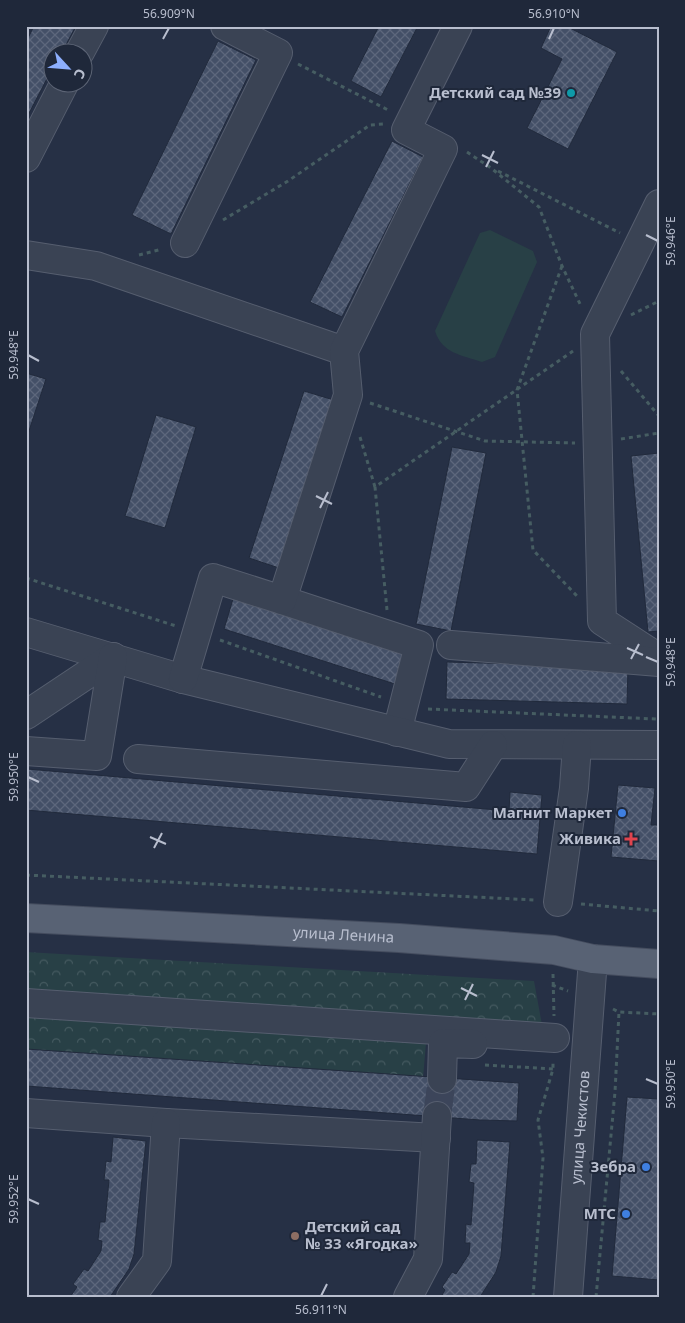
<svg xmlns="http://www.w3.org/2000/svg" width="685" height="1323" viewBox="0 0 685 1323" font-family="'Noto Sans',sans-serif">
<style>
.park{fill:url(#park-crowns)}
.pitch{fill:#284046}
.building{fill:url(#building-cross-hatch);stroke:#212a3c}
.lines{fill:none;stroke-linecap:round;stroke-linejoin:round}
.minor-tunnel{stroke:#3c455a;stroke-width:28;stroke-dasharray:28 14;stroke-linecap:butt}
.minor-casing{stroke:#565e6f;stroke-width:30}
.major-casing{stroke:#444c5e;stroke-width:30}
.path{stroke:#465d62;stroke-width:3;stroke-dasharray:4 4;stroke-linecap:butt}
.minor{stroke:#3a4354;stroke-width:28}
.major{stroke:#586274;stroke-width:28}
.ticks{fill:none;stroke:#b8bece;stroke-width:2}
.culture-dot{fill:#0f9aa8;stroke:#1f283a;stroke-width:2}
.shop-dot{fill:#3f7fe0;stroke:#1f283a;stroke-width:2}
.health-dot{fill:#e0444e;stroke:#1f283a;stroke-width:2}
.education-dot{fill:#8d6e63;stroke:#1f283a;stroke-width:2}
.labels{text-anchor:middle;stroke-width:4;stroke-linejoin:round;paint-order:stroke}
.poi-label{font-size:15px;font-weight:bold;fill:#b8bece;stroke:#1f283a;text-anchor:end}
.street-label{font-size:15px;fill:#b8bece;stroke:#1f283a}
.neatline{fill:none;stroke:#b8bece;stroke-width:2}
.ticks-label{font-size:12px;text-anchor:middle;fill:#b8bece}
</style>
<defs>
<pattern id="park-crowns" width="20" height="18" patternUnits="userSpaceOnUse" patternTransform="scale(1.25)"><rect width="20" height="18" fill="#284046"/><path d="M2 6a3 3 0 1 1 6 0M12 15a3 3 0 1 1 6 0" fill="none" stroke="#455a60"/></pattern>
<pattern id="building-cross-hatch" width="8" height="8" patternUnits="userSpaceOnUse" patternTransform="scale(1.25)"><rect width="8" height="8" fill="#445067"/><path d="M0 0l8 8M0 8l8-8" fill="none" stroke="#5d677c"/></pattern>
</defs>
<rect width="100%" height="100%" fill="#263045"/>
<path class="park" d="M26,952L534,981L542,1025L428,1019L423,1078L26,1049Z"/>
<path class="pitch" d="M490,230L533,251L537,262L495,357L482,362C461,355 442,353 435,331L480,233Z"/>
<g class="building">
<path d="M34,26H76L62,52H52V69L26,119V42Z"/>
<path d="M379,26H418L381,97L351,81Z"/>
<path d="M551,26H566L617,52L568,149L527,128L562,59L541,48Z"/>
<path d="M218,41L256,60L171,234L132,215Z"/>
<path d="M392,141L423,157L342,317L310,302Z"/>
<path d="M26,373L46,379L26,440Z"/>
<path d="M304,391L337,401L282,569L249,558Z"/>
<path d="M156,415L196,427L165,528L125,516Z"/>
<path d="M452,447L486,453L451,631L416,624Z"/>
<path d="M659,453V631L648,632L631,456Z"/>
<path d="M233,599L408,655L398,685L224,629Z"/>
<path d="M447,662L628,667L627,704L446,699Z"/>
<path d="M27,769L509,811L510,792L542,795L537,854L26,810Z"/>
<path d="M618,785L655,788L651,825H659V861L611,857Z"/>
<path d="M26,1049L519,1083L517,1121L480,1120L26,1086Z"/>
<path d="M627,1097L659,1099V1280L612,1276Z"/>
<path d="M113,1137L146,1141L134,1254L129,1269L110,1297H70L77,1287L73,1284L84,1269L88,1271L101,1251L102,1241L98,1240L100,1222H105L109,1180H104L106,1161L111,1162Z"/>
<path d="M477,1140L510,1142L501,1256L496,1272L480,1297H441L445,1290L442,1287L452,1272L456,1274L469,1254L470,1243H465L466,1224L471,1225L474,1183L469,1182L471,1164H476Z"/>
</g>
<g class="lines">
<path class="minor-tunnel" d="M437,1116L442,1079"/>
<defs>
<g id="minor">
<path d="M80,52L94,26"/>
<path d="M26,158L65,82"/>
<path d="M659,204L595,334L602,621L659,658"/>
<path d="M185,243L278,53L225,26"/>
<path d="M26,255L96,266L344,351"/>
<path d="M282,600L419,645L397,732"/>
<path d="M26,632L183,679L449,744L659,745"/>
<path d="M451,645L659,662"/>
<path d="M183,679L213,578L282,600L348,395L344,351L443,149L406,130L458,26"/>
<path d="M26,715L113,657"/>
<path d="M26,751L97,756L113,657"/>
<path d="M138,759L466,787L493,745"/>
<path d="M558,902L574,788L577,745"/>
<path d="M26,1003L555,1038"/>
<path d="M442,1079L443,1043L473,1044"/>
<path d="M26,1113L166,1123L436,1138"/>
<path d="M131,1297L157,1261L166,1123"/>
<path d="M408,1297L428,1259L437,1116"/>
<path id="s1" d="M568,1297L593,959"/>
</g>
<g id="major">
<path id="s2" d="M26,918L399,938L554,950L593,959L659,964"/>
</g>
</defs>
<use href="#minor" class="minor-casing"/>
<use href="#major" class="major-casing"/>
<g class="path">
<path d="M298,64L390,111"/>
<path d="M467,152L491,168L539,207L562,266L581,306"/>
<path d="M498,171L620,233"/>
<path d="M223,220L288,181L370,125L384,124"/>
<path d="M139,255L162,249"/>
<path d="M562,266L517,390L533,550L577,596"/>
<path d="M631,315L659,301"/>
<path d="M621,371L659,416"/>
<path d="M370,403L485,441L575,443"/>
<path d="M360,437L375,487"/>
<path d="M621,439L659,433"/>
<path d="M26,578L176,626"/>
<path d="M387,610L375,487L573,351"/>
<path d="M220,640L381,697"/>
<path d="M428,709L656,719"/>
<path d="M26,875L535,900"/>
<path d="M581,904L659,911"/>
<path d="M553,974L554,1016"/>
<path d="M552,985L568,991"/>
<path d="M613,1009L619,1012L659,1014"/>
<path d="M485,1065L553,1069"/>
<path d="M533,1297L543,1158L538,1120L553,1069V1062"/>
<path d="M596,1297L615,1092L619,1012"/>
</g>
<use href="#minor" class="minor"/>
<use href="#major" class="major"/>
</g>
<path class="ticks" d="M163,39L169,28M549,39L554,28M482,155L498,163M486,167L494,151M646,235L658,241M28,355L39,361M316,496L332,504M320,508L328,492M627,648L643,655M646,657L658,662M631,659L639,644M28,777L39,782M150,837L166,844M154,848L162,833M461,988L477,996M465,1000L473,984M646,1079L658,1084M28,1199L39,1204M321,1296L327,1284"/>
<circle class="culture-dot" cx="571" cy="93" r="5"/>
<g class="shop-dot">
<circle cx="622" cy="813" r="5"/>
<circle cx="646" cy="1167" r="5"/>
<circle cx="626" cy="1214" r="5"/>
</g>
<path class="health-dot" d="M628.5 831.5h5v5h5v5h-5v5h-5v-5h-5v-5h5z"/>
<circle class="education-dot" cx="295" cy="1236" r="5"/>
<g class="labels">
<g class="poi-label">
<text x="561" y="98">Детский сад №39</text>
<text x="612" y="818">Магнит Маркет</text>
<text x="621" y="844">Живика</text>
<text x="636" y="1172">Зебра</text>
<text x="616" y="1219">МТС</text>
<text x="305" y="1232" text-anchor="start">Детский сад<tspan x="305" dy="17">№ 33 «Ягодка»</tspan></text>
</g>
<g class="street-label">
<text dy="5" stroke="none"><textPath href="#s2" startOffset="318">улица Ленина</textPath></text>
<text dy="5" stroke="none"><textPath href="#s1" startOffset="170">улица Чекистов</textPath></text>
</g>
</g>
<rect width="685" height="1323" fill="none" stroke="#1f283a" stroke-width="55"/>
<g transform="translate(68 68) rotate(116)"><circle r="24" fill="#1f283a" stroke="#5c6475"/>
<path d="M0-4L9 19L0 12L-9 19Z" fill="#8daffe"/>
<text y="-8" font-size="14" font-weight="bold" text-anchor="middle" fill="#b8bece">С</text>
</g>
<rect x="28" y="28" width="630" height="1268" class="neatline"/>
<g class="ticks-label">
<text x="169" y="18">56.909°N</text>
<text x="554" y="18">56.910°N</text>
<text transform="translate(671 241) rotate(-90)" y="4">59.946°E</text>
<text transform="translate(14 355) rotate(-90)" y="4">59.948°E</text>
<text transform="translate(671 662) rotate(-90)" y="4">59.948°E</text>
<text transform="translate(14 777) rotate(-90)" y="4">59.950°E</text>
<text transform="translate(671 1084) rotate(-90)" y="4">59.950°E</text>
<text transform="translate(14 1199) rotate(-90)" y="4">59.952°E</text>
<text x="321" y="1314">56.911°N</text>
</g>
</svg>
